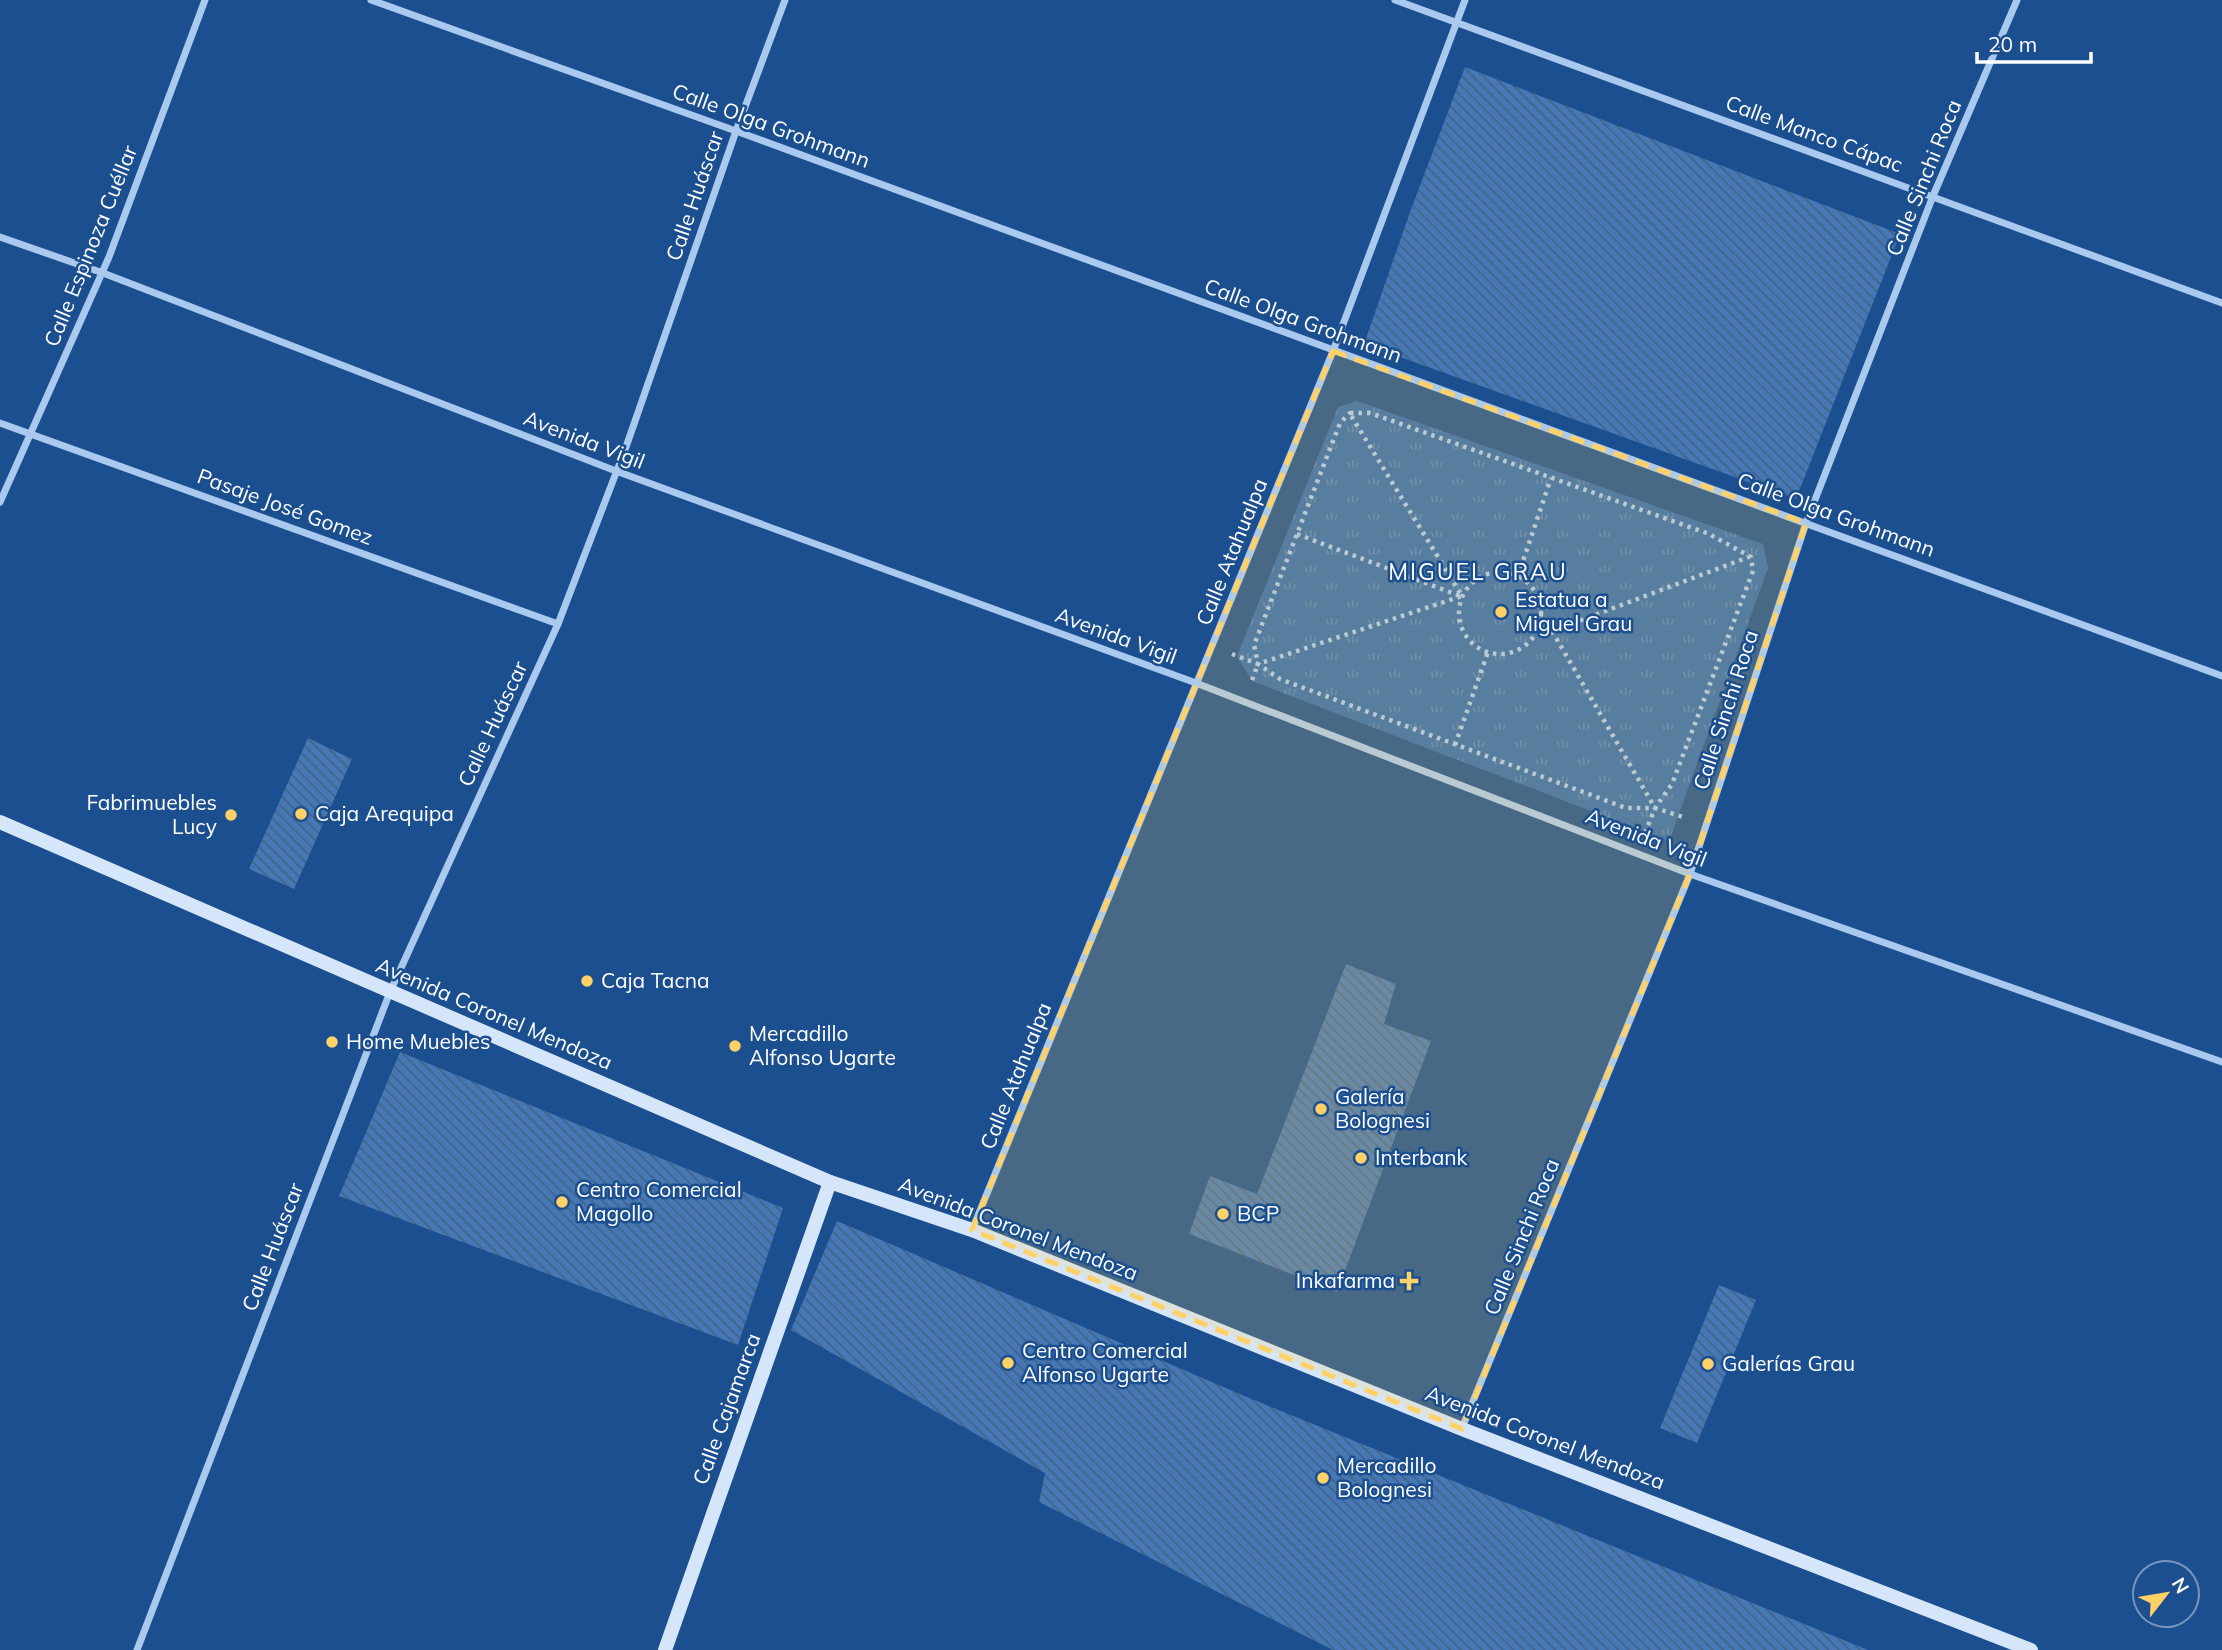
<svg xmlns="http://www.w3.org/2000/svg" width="2222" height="1650" viewBox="0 0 2222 1650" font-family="Mulish,sans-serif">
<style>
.park{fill:url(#park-tufts)}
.building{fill:url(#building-back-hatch)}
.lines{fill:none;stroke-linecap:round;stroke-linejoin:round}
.path{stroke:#a9c9ee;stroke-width:4.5;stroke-dasharray:3.5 5;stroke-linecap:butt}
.street{stroke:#a9c9ee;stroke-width:7}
.secondary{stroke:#d6e6fa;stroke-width:14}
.marked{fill:#ffd166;fill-opacity:0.2;stroke:#ffd166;stroke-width:5;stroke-dasharray:14 9;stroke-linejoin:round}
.poi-dot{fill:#ffd166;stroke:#1b4f8f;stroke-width:2.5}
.labels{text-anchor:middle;stroke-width:5;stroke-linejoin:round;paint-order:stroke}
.street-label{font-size:21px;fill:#fff;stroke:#1b4f8f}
.poi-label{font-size:21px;fill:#fff;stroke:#1b4f8f;text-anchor:start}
.neighbourhood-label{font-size:23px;letter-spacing:2px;fill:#fff;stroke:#1b4f8f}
</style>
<defs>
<pattern id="park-tufts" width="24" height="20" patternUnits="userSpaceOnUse" patternTransform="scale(1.75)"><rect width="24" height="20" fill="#2e69ad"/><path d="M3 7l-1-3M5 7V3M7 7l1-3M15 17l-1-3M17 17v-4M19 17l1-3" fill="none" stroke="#4d80b9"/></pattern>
<pattern id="building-back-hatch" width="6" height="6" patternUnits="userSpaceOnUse" patternTransform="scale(1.75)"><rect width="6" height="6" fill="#4478b7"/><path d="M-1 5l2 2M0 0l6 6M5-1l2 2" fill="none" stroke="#486282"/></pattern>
</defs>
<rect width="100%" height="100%" fill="#1b4f8f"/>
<path class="park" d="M1357,401L1763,544L1768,568L1669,841L1252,681L1237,656L1338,407Z"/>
<g class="building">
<path d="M1465,67L1900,234L1796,499L1364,344L1410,212Z"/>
<path d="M308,738L352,759L294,889L249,869Z"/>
<path d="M1346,964L1396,984L1384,1024L1431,1041L1337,1292L1189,1234L1210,1176L1257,1194Z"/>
<path d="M400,1052L783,1208L738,1345L339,1196Z"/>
<path d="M837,1221L1242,1395L1868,1650H1333L1039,1502L1045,1473L791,1330Z"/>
<path d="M1719,1285L1756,1300L1697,1443L1660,1428Z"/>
</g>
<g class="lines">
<g class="path">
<path d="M1350,413H1370L1709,534L1751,557L1753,571L1672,784L1655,808H1626L1280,679L1258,664L1254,645L1340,423Z"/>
<path d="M1297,534L1460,596"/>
<circle cx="1500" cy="613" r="41"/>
<path d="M1518,576L1551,478"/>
<path d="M1540,627L1552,631L1749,557"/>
<path d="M1552,631L1655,808L1686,818"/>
<path d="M1232,654L1258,664L1462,596L1350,414"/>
<path d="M1252,680L1258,664"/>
<path d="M1455,745L1488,652"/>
<path d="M1645,833L1655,808"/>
</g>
<g class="street">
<path d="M371,0L736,131L2222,676"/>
<path d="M1395,0L2222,303"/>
<path d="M0,237L103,273L616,471L1196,683L1690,874L2222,1062"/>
<path d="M0,423L558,624"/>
<path d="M0,502L109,257L205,0"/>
<path d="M972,1230L1333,351L1465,0"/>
<path d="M1462,1428L1690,874L1806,523L1933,196L2017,0"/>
<path d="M137,1650L390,992L558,624L626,447L736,131L785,0"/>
</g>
<g class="secondary">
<path d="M0,822L830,1182L972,1230L1462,1429L2031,1650"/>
<path d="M665,1650L830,1182"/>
</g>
</g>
<path class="marked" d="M1333,351L1806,523L1690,874L1462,1429L972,1230Z"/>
<g class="poi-dot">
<circle cx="1501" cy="612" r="7"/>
<circle cx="301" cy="814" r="7"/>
<circle cx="231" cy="815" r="7"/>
<circle cx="587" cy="981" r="7"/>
<circle cx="332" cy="1042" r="7"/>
<circle cx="735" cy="1046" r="7"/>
<circle cx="1321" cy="1109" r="7"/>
<circle cx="1361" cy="1158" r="7"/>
<circle cx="562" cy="1202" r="7"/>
<circle cx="1223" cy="1214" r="7"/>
<path d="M1405.5 1270.5h7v7h7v7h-7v7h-7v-7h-7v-7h7z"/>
<circle cx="1008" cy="1363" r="7"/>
<circle cx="1708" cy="1364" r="7"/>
<circle cx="1323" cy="1478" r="7"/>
</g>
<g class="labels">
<g class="street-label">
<text transform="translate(771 126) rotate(20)" y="7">Calle Olga Grohmann</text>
<text transform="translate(1814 134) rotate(20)" y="7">Calle Manco Cápac</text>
<text transform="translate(1924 178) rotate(-68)" y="7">Calle Sinchi Roca</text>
<text transform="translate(695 196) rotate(-71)" y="7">Calle Huáscar</text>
<text transform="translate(91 246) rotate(-68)" y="7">Calle Espinoza Cuéllar</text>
<text transform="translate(1303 321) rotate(20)" y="7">Calle Olga Grohmann</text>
<text transform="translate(584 440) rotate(21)" y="7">Avenida Vigil</text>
<text transform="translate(285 507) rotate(20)" y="7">Pasaje José Gomez</text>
<text transform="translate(1836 515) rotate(20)" y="7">Calle Olga Grohmann</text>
<text transform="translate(1232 552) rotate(-68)" y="7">Calle Atahualpa</text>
<text transform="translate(1116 636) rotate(20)" y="7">Avenida Vigil</text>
<text transform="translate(1726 710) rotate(-72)" y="7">Calle Sinchi Roca</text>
<text transform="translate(493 724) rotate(-65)" y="7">Calle Huáscar</text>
<text transform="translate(1646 838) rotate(21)" y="7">Avenida Vigil</text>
<text transform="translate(494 1014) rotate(23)" y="7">Avenida Coronel Mendoza</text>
<text transform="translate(1016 1076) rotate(-68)" y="7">Calle Atahualpa</text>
<text transform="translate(1018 1229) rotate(21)" y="7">Avenida Coronel Mendoza</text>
<text transform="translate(1522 1237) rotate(-68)" y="7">Calle Sinchi Roca</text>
<text transform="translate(273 1247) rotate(-69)" y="7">Calle Huáscar</text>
<text transform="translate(727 1409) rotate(-70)" y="7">Calle Cajamarca</text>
<text transform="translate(1545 1438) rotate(21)" y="7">Avenida Coronel Mendoza</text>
</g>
<g class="poi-label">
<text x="1515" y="607">Estatua a<tspan x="1515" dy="24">Miguel Grau</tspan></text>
<text x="217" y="810" text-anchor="end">Fabrimuebles<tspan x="217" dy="24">Lucy</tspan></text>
<text x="315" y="821">Caja Arequipa</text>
<text x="601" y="988">Caja Tacna</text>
<text x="749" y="1041">Mercadillo<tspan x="749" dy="24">Alfonso Ugarte</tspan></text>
<text x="346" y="1049">Home Muebles</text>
<text x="1335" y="1104">Galería<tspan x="1335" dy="24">Bolognesi</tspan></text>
<text x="1375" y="1165">Interbank</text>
<text x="576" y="1197">Centro Comercial<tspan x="576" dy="24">Magollo</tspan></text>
<text x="1237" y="1221">BCP</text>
<text x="1395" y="1288" text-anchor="end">Inkafarma</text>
<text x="1022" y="1358">Centro Comercial<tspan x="1022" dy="24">Alfonso Ugarte</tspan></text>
<text x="1722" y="1371">Galerías Grau</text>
<text x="1337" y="1473">Mercadillo<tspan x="1337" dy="24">Bolognesi</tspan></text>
</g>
<g class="neighbourhood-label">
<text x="1478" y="580">MIGUEL GRAU</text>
</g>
</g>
<g transform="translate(2166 1594) rotate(59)"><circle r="33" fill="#1b4f8f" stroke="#7695bc" stroke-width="2"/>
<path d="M0-5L12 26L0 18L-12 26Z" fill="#ffd166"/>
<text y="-10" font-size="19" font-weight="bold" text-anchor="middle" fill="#ffffff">N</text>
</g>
<path d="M1977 52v10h114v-10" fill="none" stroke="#ffffff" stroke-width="3.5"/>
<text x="1988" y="52" font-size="21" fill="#ffffff" stroke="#1b4f8f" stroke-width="5" paint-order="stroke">20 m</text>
</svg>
